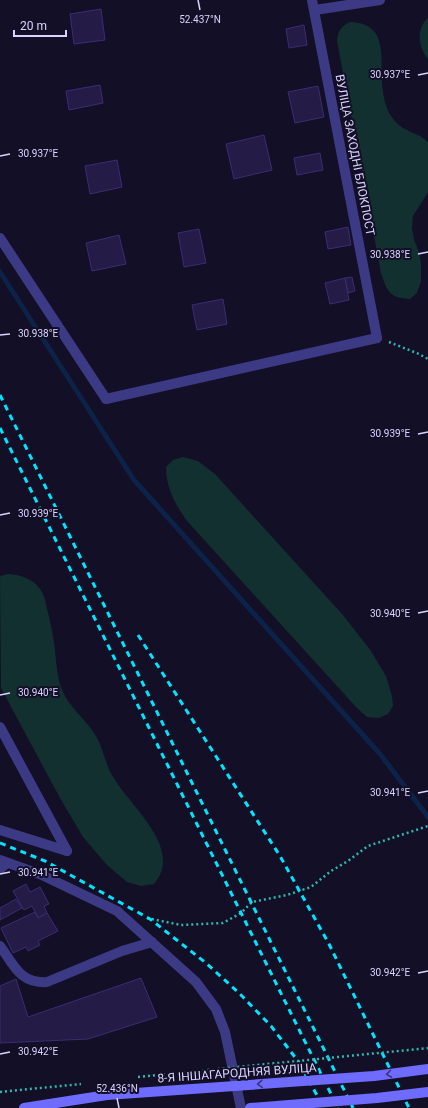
<svg xmlns="http://www.w3.org/2000/svg" width="428" height="1108" viewBox="0 0 428 1108" font-family="Roboto,sans-serif">
<style>
.green{fill:#12302f}
.lines{fill:none;stroke-linecap:round;stroke-linejoin:round}
.stream{stroke:#0c2248;stroke-width:5}
.building{fill:#241b47;stroke:#3b2d73}
.path{stroke:#2fb8b0;stroke-width:2.5;stroke-dasharray:2 3;stroke-linecap:butt}
.service{stroke:#3d3a85;stroke-width:10}
.minor{stroke:#3d3a85;stroke-width:10}
.secondary{stroke:#6f6bff;stroke-width:10}
.rail{stroke:#00e5ff;stroke-width:3;stroke-dasharray:6 5;stroke-linecap:butt}
.path-bridge{stroke:#2fb8b0;stroke-width:2.5;stroke-dasharray:2 3;stroke-linecap:butt}
.secondary-bridge{stroke:#6f6bff;stroke-width:10}
.oneway{stroke:#38347d}
.ticks{fill:none;stroke:#d9d4ff;stroke-width:1.5}
.labels{text-anchor:middle;stroke-width:4;stroke-linejoin:round;paint-order:stroke}
.street-label{font-size:12px;fill:#d9d4ff;stroke:#130f26}
.ticks-label{font-size:10px;text-anchor:middle;fill:#d9d4ff;stroke:#130f26;stroke-width:4;stroke-linejoin:round;paint-order:stroke}
</style>
<rect width="100%" height="100%" fill="#130f26"/>
<g class="green">
<path d="M428,18V59C418,48 416,28 428,18Z"/>
<path d="M350,22C389,23 380,58 382,84C383,94 385,107 391,116C402,133 415,130 428,142V192L413,216L412,228L414,240L419,252L421,264V281L417,293L410,299C389,298 387,291 381,273L337,41C338,31 340,27 350,22Z"/>
<path d="M183,457L198,461L215,474L343,615L371,651L386,676L392,696L393,706L388,714L379,718L367,717L356,707L187,521C175,504 166,488 166,467L173,460Z"/>
<path d="M8,574C23,575 36,580 43,594C45,598 46,604 47,609C50,619 52,631 54,642C56,656 56,672 61,687C68,707 85,718 96,736C103,748 105,763 112,775C128,805 185,848 154,884L141,886L127,882L107,865L83,837L60,798L1,688L0,576Z"/>
</g>
<g class="lines">
<path class="stream" d="M0,272L134,480L380,754L428,817"/>
</g>
<g class="building">
<path d="M101,9L105,40L74,44L70,14Z"/>
<path d="M304,25L307,45L289,48L286,29Z"/>
<path d="M100,85L103,103L69,110L66,91Z"/>
<path d="M318,86L324,117L295,123L288,92Z"/>
<path d="M264,135L272,170L234,179L226,144Z"/>
<path d="M320,153L323,170L297,175L294,158Z"/>
<path d="M117,160L122,187L90,194L85,166Z"/>
<path d="M348,227L351,245L328,249L325,232Z"/>
<path d="M199,229L206,263L184,267L178,233Z"/>
<path d="M119,235L126,264L92,271L86,243Z"/>
<path d="M352,277L355,291L348,293L345,278Z"/>
<path d="M345,278L349,300L330,304L325,283Z"/>
<path d="M223,299L227,324L197,330L192,305Z"/>
<path d="M26,884L30,892L40,887L49,904L44,906L47,913L38,918L32,906L24,910L13,891Z"/>
<path d="M16,899L22,908L0,920V908Z"/>
<path d="M35,912L38,918L47,913L58,931L38,941L40,945L28,951L26,947L13,953L1,928Z"/>
<path d="M141,978L157,1017L88,1039L0,1043V986L16,979L28,1017Z"/>
</g>
<g class="lines">
<g class="path">
<path d="M389,342L419,354L428,359"/>
<path d="M147,918L181,925L223,923L241,913L252,902L287,895L311,887L331,871L348,861L368,846L428,826"/>
<path d="M0,1092L81,1084"/>
</g>
<g class="service">
<path d="M106,399L377,338"/>
<path d="M0,869L7,863"/>
<path d="M0,946C14,965 20,984 47,982L122,951L152,942"/>
</g>
<g class="minor">
<path d="M312,0L377,338"/>
<path d="M315,10L380,0"/>
<path d="M0,238L106,399"/>
<path d="M0,727L67,851"/>
<path d="M0,830L67,851"/>
<path d="M0,860L42,875L117,911L196,982L216,1009L225,1032L241,1108"/>
</g>
<path class="secondary" d="M24,1108L107,1095"/>
<g class="rail">
<path d="M0,395L353,1108"/>
<path d="M0,428L338,1108"/>
<path d="M138,635L280,856L329,944L409,1108"/>
<path d="M0,843L45,861L150,919L206,963L239,993L271,1026L298,1061L324,1108"/>
</g>
<path class="path-bridge" d="M138,1077L428,1048"/>
<g class="secondary-bridge">
<path d="M107,1095L374,1076L428,1069"/>
<path d="M250,1108L377,1098L428,1092"/>
</g>
</g>
<defs><path id="oneway-chevron" d="M-2-3.5L2.5 0L-2 3.5" fill="none" stroke-width="1.6" stroke-linecap="round" stroke-linejoin="round"/></defs>
<g class="oneway">
<use href="#oneway-chevron" transform="translate(389 1074) rotate(172)"/>
<use href="#oneway-chevron" transform="translate(260 1084) rotate(176)"/>
</g>
<path class="ticks" d="M198,0L200,10M418,75L428,73M0,156L10,154M418,254L428,252M0,335L10,334M418,434L428,432M0,515L10,513M418,613L428,611M0,695L10,693M418,793L428,791M0,874L10,872M418,973L428,971M0,1054L10,1052M117,1098L119,1108"/>
<g class="labels">
<g class="street-label">
<text transform="translate(355 155) rotate(79)" y="4">ВУЛІЦА ЗАХОДНІ БЛОКПОСТ</text>
<text transform="translate(237 1073) rotate(-4)" y="4">8-Я ІНШАГАРОДНЯЯ ВУЛІЦА</text>
</g>
</g>
<g class="ticks-label">
<text x="200" y="23">52.437°N</text>
<text x="390" y="78">30.937°E</text>
<text x="38" y="157">30.937°E</text>
<text x="390" y="258">30.938°E</text>
<text x="38" y="337">30.938°E</text>
<text x="390" y="437">30.939°E</text>
<text x="38" y="517">30.939°E</text>
<text x="390" y="617">30.940°E</text>
<text x="38" y="696">30.940°E</text>
<text x="390" y="796">30.941°E</text>
<text x="38" y="876">30.941°E</text>
<text x="390" y="976">30.942°E</text>
<text x="38" y="1055">30.942°E</text>
<text x="117" y="1092">52.436°N</text>
</g>
<path d="M14 30v6h52v-6" fill="none" stroke="#d9d4ff" stroke-width="2"/>
<text x="20" y="30" font-size="12" fill="#d9d4ff" stroke="#130f26" stroke-width="3" paint-order="stroke">20 m</text>
</svg>
